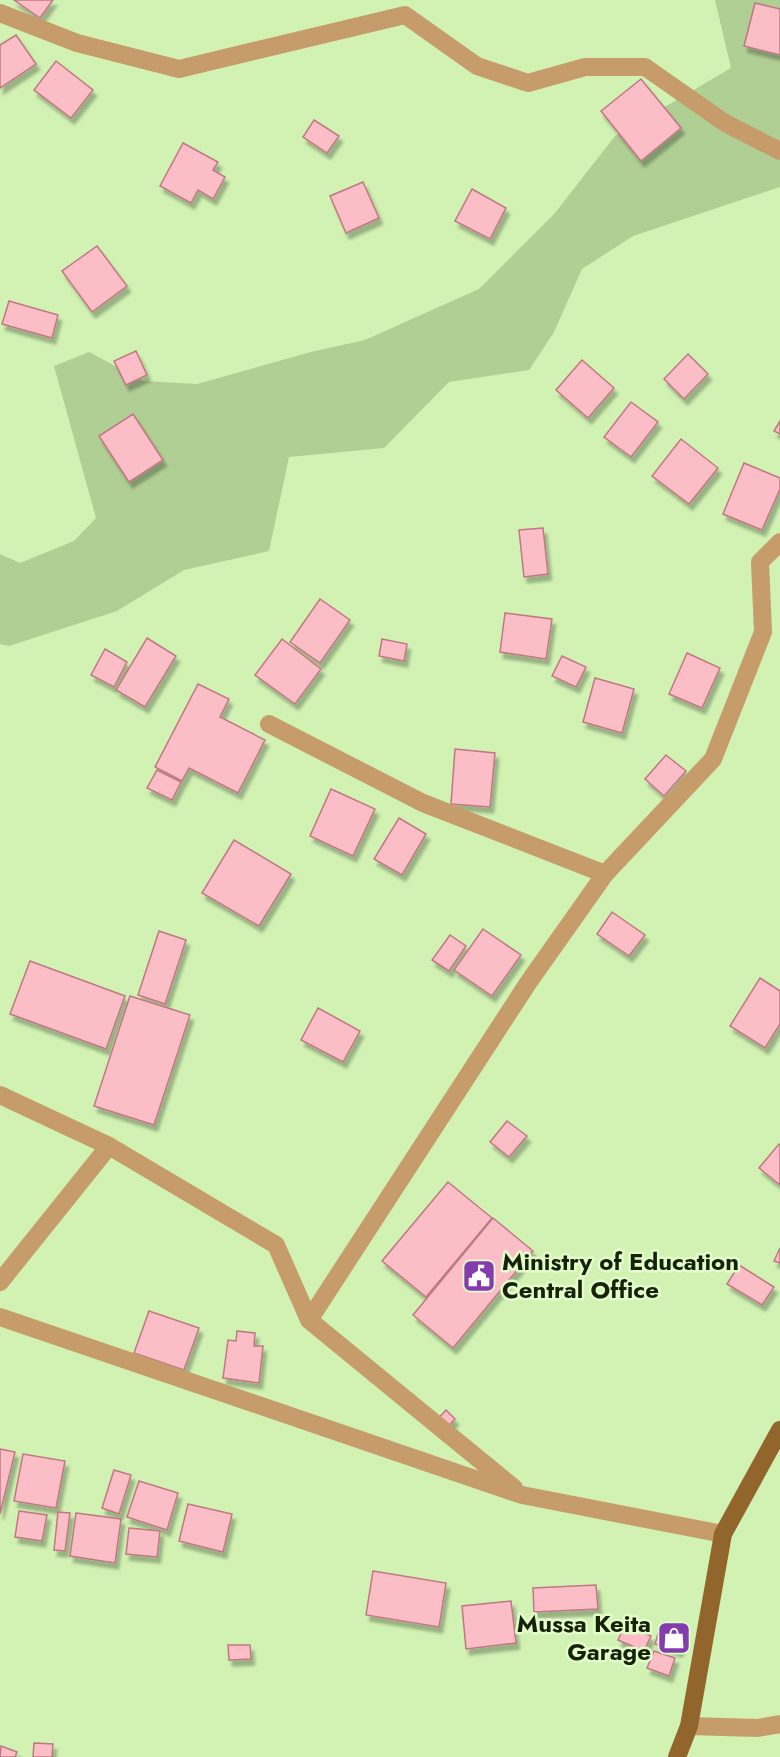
<svg xmlns="http://www.w3.org/2000/svg" width="780" height="1757" viewBox="0 0 780 1757" font-family="Jost,sans-serif">
<style>
.green{fill:#b0cf94}
.building{fill:#fcbec6;stroke:#bf7882;stroke-width:1.5;filter:url(#shadow)}
.lines{fill:none;stroke-linecap:round;stroke-linejoin:round}
.minor{stroke:#c69c6a;stroke-width:18}
.major{stroke:#91652b;stroke-width:18}
.labels{text-anchor:middle;stroke-width:5;stroke-linejoin:round;paint-order:stroke}
.poi-label{font-size:24px;font-weight:bold;fill:#17220a;stroke:#e2fdca;text-anchor:start}
</style>
<defs>
<filter id="shadow"><feDropShadow dx="3.5" dy="6" stdDeviation="1.5" flood-color="#0004"/></filter>
</defs>
<rect width="100%" height="100%" fill="#d1f2b3"/>
<path class="green" d="M715,0H780V187L633,236L582,269L554,332L529,370L449,382L384,448L289,457L269,551L184,570L117,611L9,646L0,644V554L20,563L74,541L96,518L54,366L89,352L143,381L197,384L311,352L365,340L479,289L555,213L615,136L731,68Z"/>
<g class="building">
<path d="M14,0H53L40,18Z"/>
<path d="M755,3L780,9V55L744,46Z"/>
<path d="M16,35L36,64L0,88V45Z"/>
<path d="M56,61L93,90L71,118L34,90Z"/>
<path d="M641,79L681,128L641,161L601,111Z"/>
<path d="M314,120L339,136L327,153L303,137Z"/>
<path d="M183,143L218,162L213,170L225,177L213,199L198,190L191,203L160,186Z"/>
<path d="M363,182L379,218L346,233L330,196Z"/>
<path d="M472,189L506,208L490,239L455,221Z"/>
<path d="M97,246L127,286L92,312L62,271Z"/>
<path d="M9,301L58,315L52,338L2,324Z"/>
<path d="M136,351L147,375L126,385L114,361Z"/>
<path d="M688,354L708,374L684,399L664,379Z"/>
<path d="M582,360L614,388L588,418L556,390Z"/>
<path d="M631,402L658,422L631,457L604,437Z"/>
<path d="M133,414L163,460L129,482L99,436Z"/>
<path d="M780,421V434L774,431Z"/>
<path d="M681,439L718,468L689,504L652,476Z"/>
<path d="M744,463L780,478V489L762,530L723,514Z"/>
<path d="M543,528L548,574L524,577L519,530Z"/>
<path d="M320,599L350,620L320,663L290,642Z"/>
<path d="M505,613L552,619L546,659L500,652Z"/>
<path d="M147,638L176,656L145,707L116,690Z"/>
<path d="M282,639L321,669L295,704L255,675Z"/>
<path d="M382,639L407,644L404,661L379,656Z"/>
<path d="M105,649L127,662L114,687L91,675Z"/>
<path d="M687,653L720,668L702,708L669,694Z"/>
<path d="M562,656L586,667L576,687L552,676Z"/>
<path d="M595,678L634,689L622,733L583,722Z"/>
<path d="M198,684L229,699L220,717L265,740L238,793L189,768L182,781L155,767Z"/>
<path d="M455,749L495,753L490,807L451,804Z"/>
<path d="M666,755L686,771L664,796L645,779Z"/>
<path d="M157,770L181,782L172,800L147,788Z"/>
<path d="M331,789L375,809L353,856L310,836Z"/>
<path d="M399,818L426,834L402,875L374,859Z"/>
<path d="M234,840L291,874L259,926L202,893Z"/>
<path d="M612,912L645,935L629,956L597,934Z"/>
<path d="M483,929L521,955L492,996L454,970Z"/>
<path d="M159,931L186,940L165,1004L138,995Z"/>
<path d="M450,935L466,946L449,971L432,960Z"/>
<path d="M30,961L125,996L106,1049L10,1014Z"/>
<path d="M760,978L780,991V1024L765,1048L730,1026Z"/>
<path d="M130,996L190,1015L154,1125L94,1106Z"/>
<path d="M318,1008L360,1031L343,1062L301,1040Z"/>
<path d="M507,1121L527,1136L509,1157L490,1142Z"/>
<path d="M779,1144L780,1145V1185L759,1168Z"/>
<path d="M448,1182L492,1218L426,1297L382,1261Z"/>
<path d="M493,1218L533,1251L453,1348L413,1315Z"/>
<path d="M780,1248V1263L774,1261Z"/>
<path d="M739,1265L774,1287L762,1305L727,1284Z"/>
<path d="M149,1311L199,1328L184,1370L134,1353Z"/>
<path d="M237,1331L255,1333L254,1346H263L259,1383L223,1378L228,1340L236,1341Z"/>
<path d="M446,1410L455,1419L445,1430L435,1422Z"/>
<path d="M0,1449L15,1452L0,1514Z"/>
<path d="M23,1454L65,1461L56,1508L14,1501Z"/>
<path d="M114,1470L131,1475L119,1514L102,1508Z"/>
<path d="M139,1481L178,1493L167,1530L127,1517Z"/>
<path d="M188,1504L232,1514L223,1552L179,1541Z"/>
<path d="M19,1511L47,1515L42,1541L15,1537Z"/>
<path d="M58,1512L70,1513L65,1551L54,1550Z"/>
<path d="M76,1513L121,1519L115,1563L70,1556Z"/>
<path d="M129,1528L160,1531L157,1557L126,1554Z"/>
<path d="M373,1571L446,1583L439,1627L366,1615Z"/>
<path d="M596,1585L598,1609L534,1612L533,1588Z"/>
<path d="M511,1601L516,1643L466,1649L462,1606Z"/>
<path d="M625,1625L651,1636L644,1651L618,1640Z"/>
<path d="M660,1627L684,1635L679,1651L655,1644Z"/>
<path d="M228,1645H250L251,1659L229,1660Z"/>
<path d="M654,1651L675,1658L669,1676L647,1668Z"/>
<path d="M34,1743L53,1744L52,1757H33Z"/>
<path d="M1,1746L17,1752L15,1757H0Z"/>
</g>
<g class="lines">
<g class="minor">
<path d="M0,13L77,43L179,69L405,15L477,66L528,83L585,67H645L725,123L780,151"/>
<path d="M269,724L423,803L605,874"/>
<path d="M0,1095L109,1146L276,1245L309,1320L514,1488"/>
<path d="M0,1282L109,1146"/>
<path d="M0,1317L522,1495L723,1534"/>
<path d="M309,1320L528,983L605,874L713,759L763,632L760,562L780,542"/>
<path d="M689,1726L757,1728L780,1724"/>
</g>
<path class="major" d="M677,1757L689,1726L723,1534L780,1430"/>
</g>
<defs>
<symbol id="civic-square" viewBox="-11 -11 22 22"><rect x="-9" y="-9" width="18" height="18" rx="4" fill="#843bae" stroke="#e2fdca"/><path d="M-.6-6.5H3V-4.5H.6V-3L4-1V1h2V6H-6V1h2V-1L-.6-3ZM-1.2 2.5V6h2.4V2.5Z" fill="#fff"/></symbol>
<symbol id="shop-square" viewBox="-11 -11 22 22"><rect x="-9" y="-9" width="18" height="18" rx="4" fill="#843bae" stroke="#e2fdca"/><path d="M-5-2.5h2.3a2.7 3.5 0 0 1 5.4 0H5L5.5 6h-11ZM-1.5-2.5h3a1.5 2.3 0 0 0-3 0Z" fill="#fff"/></symbol>
</defs>
<g fill-rule="evenodd">
<use href="#civic-square" x="460" y="1257" width="38" height="38"/>
<use href="#shop-square" x="655" y="1619" width="38" height="38"/>
</g>
<g class="labels">
<g class="poi-label">
<text x="502" y="1270">Ministry of Education<tspan x="502" dy="28">Central Office</tspan></text>
<text x="651" y="1632" text-anchor="end">Mussa Keita<tspan x="651" dy="28">Garage</tspan></text>
</g>
</g>
</svg>
